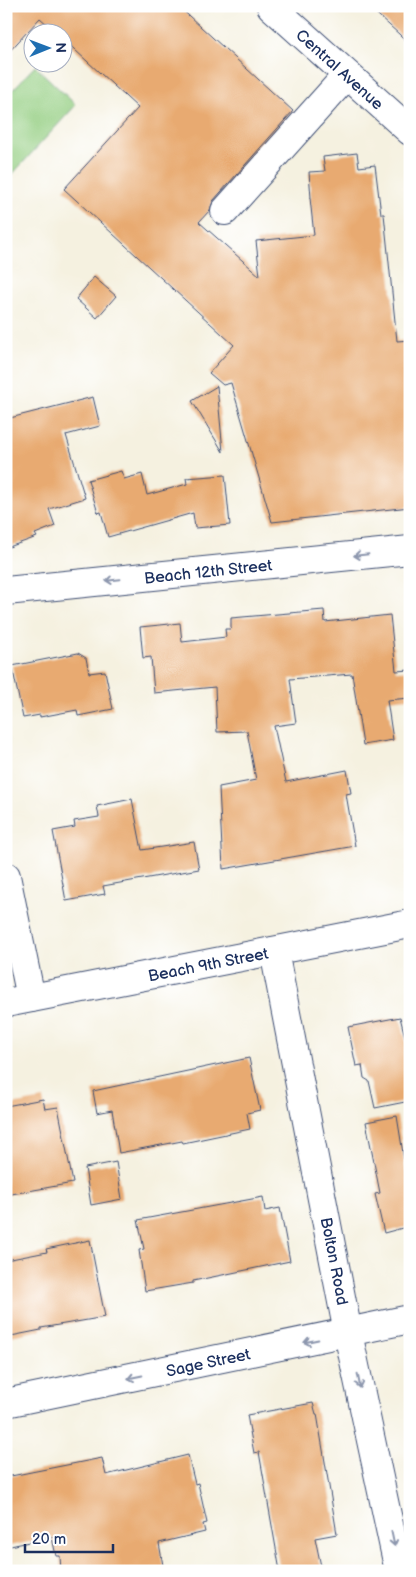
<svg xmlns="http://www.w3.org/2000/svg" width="416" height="1577" viewBox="0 0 416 1577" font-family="'Balsamiq Sans',sans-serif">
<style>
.green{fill:#95cf83;stroke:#587f70}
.building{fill:#e8aa71}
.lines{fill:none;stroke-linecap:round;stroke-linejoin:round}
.minor-casing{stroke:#3c4c72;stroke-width:30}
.minor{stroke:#fff;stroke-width:28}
.oneway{stroke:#8d97ae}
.labels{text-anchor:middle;stroke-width:4;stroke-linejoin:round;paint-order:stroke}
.street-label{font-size:16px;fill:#1b2f5e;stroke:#fff}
</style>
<rect width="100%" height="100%" fill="#fff"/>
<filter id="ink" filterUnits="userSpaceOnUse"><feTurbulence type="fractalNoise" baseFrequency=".02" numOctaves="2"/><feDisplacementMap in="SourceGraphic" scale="10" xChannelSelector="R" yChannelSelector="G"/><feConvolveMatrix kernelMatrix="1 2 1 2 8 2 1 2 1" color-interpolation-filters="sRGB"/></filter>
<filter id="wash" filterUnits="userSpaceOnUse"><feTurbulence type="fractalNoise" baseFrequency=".0096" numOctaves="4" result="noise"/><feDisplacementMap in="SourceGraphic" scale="20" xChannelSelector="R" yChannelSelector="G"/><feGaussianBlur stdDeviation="1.12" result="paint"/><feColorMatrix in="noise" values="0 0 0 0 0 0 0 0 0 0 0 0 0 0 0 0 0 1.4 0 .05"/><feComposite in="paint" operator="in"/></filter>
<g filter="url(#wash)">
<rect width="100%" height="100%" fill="#f5f1e0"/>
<path class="green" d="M35,66L76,105L7,180L6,97Z"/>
<g id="blocks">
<g class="building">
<path d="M6,6H178L293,111L213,201L210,210L199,222L260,276L256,241L314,235L310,198H311L309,172L325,171L323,157L357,153L359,167L375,165L381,214H384L397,341L410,340V507L272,522L231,383L223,385L209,373L234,345L64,189L138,108L62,38V32H56L40,18L6,55Z"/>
<path d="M368,6H410V44Z"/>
<path d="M94,277L116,296L97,318L76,299Z"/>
<path d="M217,386L223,452L192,401Z"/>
<path d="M93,397L100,426L66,435L85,498L49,509L55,526L35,534L37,537L6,548V419Z"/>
<path d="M121,471L124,479L142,474L147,495L187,484L186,478L225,475L230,525L195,528L193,513L108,537L101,512L98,513L88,480Z"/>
<path d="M324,610L325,622L390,615L396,671L410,670V698L387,700L393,740L363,745L352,674L290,679L296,723L274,726L286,782L347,770L351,793L346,794L355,846L223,869L219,787L256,780L247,731L217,732L215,687L154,693L151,657L143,658L140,627L180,623L182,642L226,637L225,629H231V618Z"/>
<path d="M78,653L86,658L89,673L105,671L113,709L78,716L77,710L40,717V715L23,718L12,666Z"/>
<path d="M132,799L142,850L194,842L199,869L103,886L105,894L66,901L53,831L75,827L74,821L99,817L97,806Z"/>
<path d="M400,1017L410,1057V1101L375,1108L369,1081L364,1078L362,1065L356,1066L348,1027Z"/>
<path d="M249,1058L260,1110L247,1113L250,1129L183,1143L182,1141L119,1153L112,1110L97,1113L93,1091Z"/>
<path d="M43,1099L45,1109L58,1107L73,1183L6,1195V1106Z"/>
<path d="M397,1116L406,1172L410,1171V1226L384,1233L375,1194L380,1193L366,1122Z"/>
<path d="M116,1162L122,1199L91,1205L85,1168Z"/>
<path d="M263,1197L265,1211L280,1208L290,1261L193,1281V1283L145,1291L139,1250L144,1249L138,1220Z"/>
<path d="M90,1240L105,1317L41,1328V1330L6,1337V1260L47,1252L46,1249Z"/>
<path d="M313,1403L316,1414H317L337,1534L315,1538L322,1571H280L259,1452L254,1453L247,1415Z"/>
<path d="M188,1455L195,1484L198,1483L207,1523L203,1524L205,1532L159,1543L164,1571H61L60,1556H56L52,1537L6,1547V1477L102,1458L106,1475Z"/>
</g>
</g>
</g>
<g filter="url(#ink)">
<use href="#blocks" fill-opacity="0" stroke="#3c4c72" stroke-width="1"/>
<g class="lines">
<defs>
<g id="minor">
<path d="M271,6L410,131"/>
<path d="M225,211L347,75"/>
<path d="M6,591L410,550"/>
<path d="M6,876L31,998"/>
<path d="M274,951L348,1333L399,1571"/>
<path d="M6,1003L410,924"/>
<path d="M6,1403L410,1319"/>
</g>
</defs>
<use href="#minor" class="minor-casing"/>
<use href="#minor" class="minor"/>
</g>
<defs><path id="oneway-shaft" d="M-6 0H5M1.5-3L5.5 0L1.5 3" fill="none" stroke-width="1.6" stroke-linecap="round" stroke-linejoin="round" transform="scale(1.25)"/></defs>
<g class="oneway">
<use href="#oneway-shaft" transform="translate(361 555) rotate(174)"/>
<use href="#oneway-shaft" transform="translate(113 580) rotate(174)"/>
<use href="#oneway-shaft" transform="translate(311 1341) rotate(168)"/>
<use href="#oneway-shaft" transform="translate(135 1377) rotate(168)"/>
<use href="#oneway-shaft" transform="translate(359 1381) rotate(79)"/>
<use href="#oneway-shaft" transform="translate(393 1539) rotate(78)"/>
</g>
</g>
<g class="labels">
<g class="street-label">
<text transform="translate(340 69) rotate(42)" y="6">Central Avenue</text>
<text transform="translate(208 571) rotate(-6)" y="6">Beach 12th Street</text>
<text transform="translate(208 964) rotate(-11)" y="6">Beach 9th Street</text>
<text transform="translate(335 1261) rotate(79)" y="6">Bolton Road</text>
<text transform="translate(208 1362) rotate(-12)" y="6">Sage Street</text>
</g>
</g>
<rect width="416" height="1577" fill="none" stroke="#fff" stroke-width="25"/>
<g transform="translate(48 48) rotate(89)"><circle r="24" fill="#ffffff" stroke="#a4acbf"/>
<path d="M0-4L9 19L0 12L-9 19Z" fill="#1f6fb2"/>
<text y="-8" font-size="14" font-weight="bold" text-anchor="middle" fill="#1b2f5e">N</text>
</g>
<path d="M25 1544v8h88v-8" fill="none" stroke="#1b2f5e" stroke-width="2.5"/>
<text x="32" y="1544" font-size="15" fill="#1b2f5e" stroke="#ffffff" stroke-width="4" paint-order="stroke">20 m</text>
</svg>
